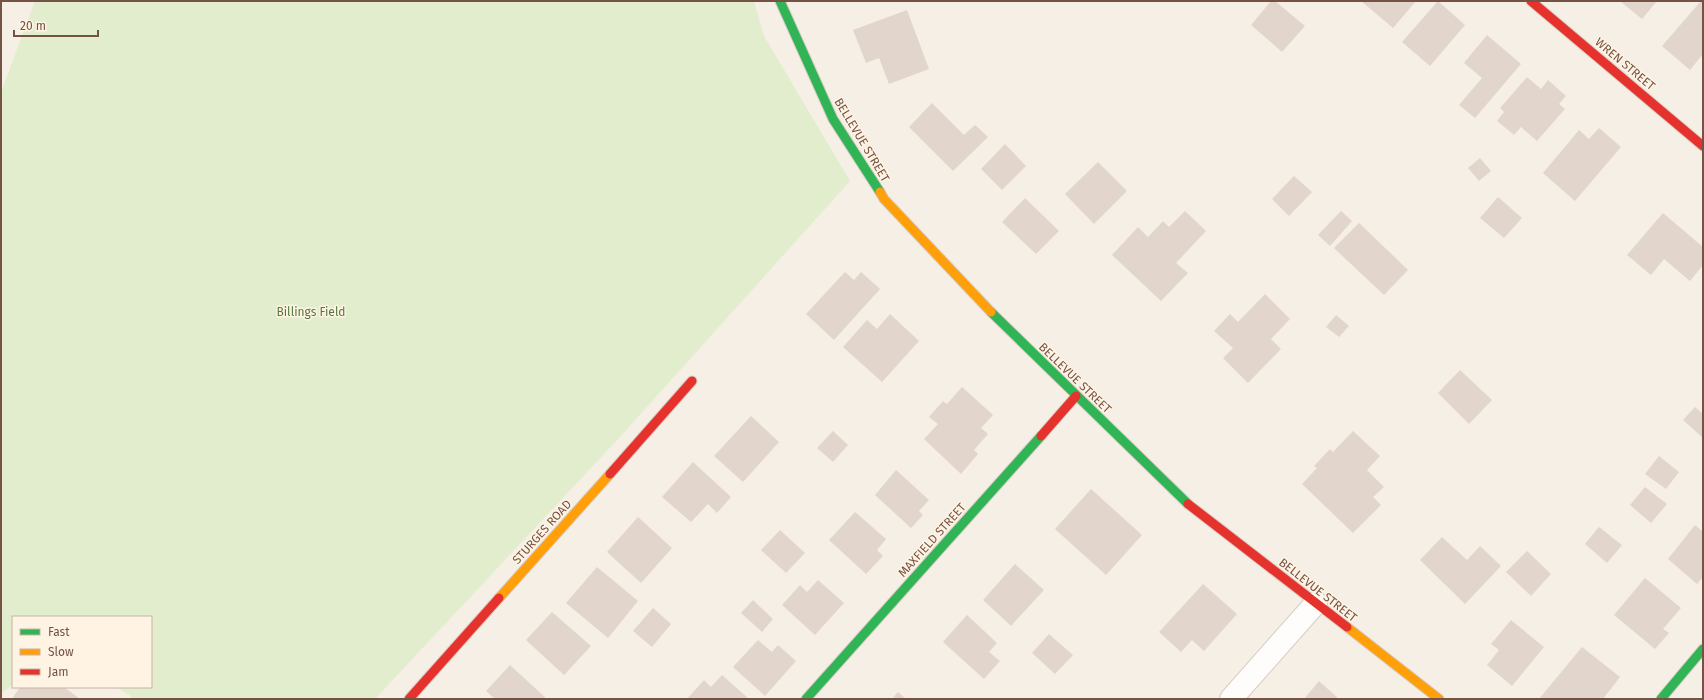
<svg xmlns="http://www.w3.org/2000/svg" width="1704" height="700" viewBox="0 0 1704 700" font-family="'Fira Sans',sans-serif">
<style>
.green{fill:#e2edce}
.building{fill:#e2d6cc}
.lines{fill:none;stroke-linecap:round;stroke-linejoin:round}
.street-casing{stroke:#d7ccc3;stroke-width:24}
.fast-casing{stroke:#d8ccc4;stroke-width:11}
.slow-casing{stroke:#d8ccc4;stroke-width:11}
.jam-casing{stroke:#d8ccc4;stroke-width:11}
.street{stroke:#fefdfb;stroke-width:22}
.fast{stroke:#30b455;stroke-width:9}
.slow{stroke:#ff9f0a;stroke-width:9}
.jam{stroke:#e5322d;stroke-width:9}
.labels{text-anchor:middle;stroke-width:3;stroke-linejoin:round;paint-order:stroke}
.street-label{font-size:12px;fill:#745344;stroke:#fff3e4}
.park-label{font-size:12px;fill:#517b3b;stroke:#fff3e4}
</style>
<rect width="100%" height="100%" fill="#f6efe5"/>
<path class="green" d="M35,1H754L764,36L850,181L618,439L375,699H130L131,696L116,687H151V617H13V684L1,694V92Z"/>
<g class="building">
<path d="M1271,1H1275L1305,26L1282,52L1251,25Z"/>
<path d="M1361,1H1416L1393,28Z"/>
<path d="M1438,1L1465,25L1430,66L1402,42Z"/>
<path d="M1620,1H1657L1642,19Z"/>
<path d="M1701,1H1703V54L1690,70L1662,46Z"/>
<path d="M907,10L929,69L889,84L879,58L866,63L853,30Z"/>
<path d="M1487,35L1521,64L1475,118L1459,105L1482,78L1464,63Z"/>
<path d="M1527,77L1541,89L1548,80L1566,96L1559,104L1565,109L1537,141L1521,127L1514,135L1497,121L1504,112L1500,108Z"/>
<path d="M932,103L964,135L975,125L988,137L953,171L909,127Z"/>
<path d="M1599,128L1621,147L1575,201L1543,173L1579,130L1589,139Z"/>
<path d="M1005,144L1026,166L1002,190L981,169Z"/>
<path d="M1480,158L1491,171L1479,181L1468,168Z"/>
<path d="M1098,162L1127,191L1094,224L1065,194Z"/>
<path d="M1294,176L1312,192L1289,216L1272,199Z"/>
<path d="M1498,197L1522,218L1504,238L1480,218Z"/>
<path d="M1025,198L1059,231L1036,254L1002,222Z"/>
<path d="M1185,211L1206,231L1176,263L1188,273L1161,301L1112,255L1138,227L1148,237L1163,221L1169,227Z"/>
<path d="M1341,211L1352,221L1330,246L1318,235Z"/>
<path d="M1663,213L1703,247V265L1690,281L1664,259L1651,275L1627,255Z"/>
<path d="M1359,223L1408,270L1384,295L1334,248Z"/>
<path d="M845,272L854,280L861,272L880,289L834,340L806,314Z"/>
<path d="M1265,294L1290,319L1271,339L1281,349L1248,383L1223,358L1233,348L1214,331L1230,314L1238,322Z"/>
<path d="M890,314L919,341L882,382L843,347L867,320L877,329Z"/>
<path d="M1336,315L1349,326L1339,337L1326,327Z"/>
<path d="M1460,370L1492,400L1469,424L1438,393Z"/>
<path d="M962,387L993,415L981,428L988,434L974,450L978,454L961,474L924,439L938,424L929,417L943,401L947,404Z"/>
<path d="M1695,407L1703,414V438L1683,420Z"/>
<path d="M751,416L779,442L743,482L714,456Z"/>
<path d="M833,431L848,445L833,462L817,448Z"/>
<path d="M1353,431L1380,456L1367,470L1384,487L1373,497L1381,505L1353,533L1302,484L1317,468L1314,466L1330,449L1333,452Z"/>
<path d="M1659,456L1679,472L1666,489L1645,474Z"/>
<path d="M693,462L731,497L717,513L708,504L691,522L662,497Z"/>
<path d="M896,470L929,500L919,511L923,515L911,528L875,495Z"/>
<path d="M1645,487L1667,504L1651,523L1630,505Z"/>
<path d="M1091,489L1142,535L1106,575L1055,529Z"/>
<path d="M855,512L886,539L877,550L883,556L866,574L829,540Z"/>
<path d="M638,517L672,548L641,583L607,552Z"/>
<path d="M1695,525L1703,532V577L1697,584L1668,559Z"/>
<path d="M1599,527L1622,545L1607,563L1585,544Z"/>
<path d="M780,530L805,553L786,573L761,550Z"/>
<path d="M1442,537L1467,560L1480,546L1501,566L1465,604L1420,560Z"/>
<path d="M1527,551L1551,574L1531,596L1506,572Z"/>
<path d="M1015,564L1044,590L1011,626L983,600Z"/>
<path d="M597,567L638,601L608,638L566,603Z"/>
<path d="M1645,578L1681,608L1663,629L1669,633L1655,649L1614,615Z"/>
<path d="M818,580L844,603L815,635L782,605L800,585L807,592Z"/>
<path d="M1203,584L1237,614L1204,651L1192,640L1181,652L1159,632Z"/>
<path d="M753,600L773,619L762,632L741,613Z"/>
<path d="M653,608L671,624L652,647L633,631Z"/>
<path d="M552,612L591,646L564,675L526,640Z"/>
<path d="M967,615L997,643L989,652L1000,661L984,679L943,642Z"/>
<path d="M1511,620L1544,647L1512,686L1487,665L1499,650L1491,644Z"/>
<path d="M1049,634L1073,655L1055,674L1032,653Z"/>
<path d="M758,640L772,652L778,645L796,661L765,696L733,667Z"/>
<path d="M1582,647L1620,677L1603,699H1539Z"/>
<path d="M510,665L547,699H495L486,691Z"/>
<path d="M722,675L749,699H687L704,680L711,687Z"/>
<path d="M1319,681L1339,699H1304Z"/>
<path d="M20,687H64L80,699H12Z"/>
<path d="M898,692L906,699H892Z"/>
</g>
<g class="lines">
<defs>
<path id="street" d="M1231,699L1316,603"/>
<g id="fast">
<path d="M780,1L833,119L880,192"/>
<path d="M991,312L1188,504"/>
<path d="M806,699L1041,436"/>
<path d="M1661,699L1703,649"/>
</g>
<g id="slow">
<path d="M880,192L884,199L991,312"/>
<path d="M499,598L610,474"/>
<path d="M1347,627L1439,699"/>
</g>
<g id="jam">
<path d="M1531,1L1703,146"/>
<path d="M1041,436L1076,396"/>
<path d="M610,474L692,381"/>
<path d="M1188,504L1347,627"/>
<path d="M409,699L499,598"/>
</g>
</defs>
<use href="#street" class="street-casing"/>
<use href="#fast" class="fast-casing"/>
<use href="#slow" class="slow-casing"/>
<use href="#jam" class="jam-casing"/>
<use href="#street" class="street"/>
<use href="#fast" class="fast"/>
<use href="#slow" class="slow"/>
<use href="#jam" class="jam"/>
</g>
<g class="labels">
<g class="street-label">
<text transform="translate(1625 64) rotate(40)" y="4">WREN STREET</text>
<text transform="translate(862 140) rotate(59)" y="4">BELLEVUE STREET</text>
<text transform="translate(1075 378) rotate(44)" y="4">BELLEVUE STREET</text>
<text transform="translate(542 532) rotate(-48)" y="4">STURGES ROAD</text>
<text transform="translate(932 540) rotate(-48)" y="4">MAXFIELD STREET</text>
<text transform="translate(1318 590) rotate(38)" y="4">BELLEVUE STREET</text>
</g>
<g class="park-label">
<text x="311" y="316">Billings Field</text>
</g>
</g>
<rect width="1704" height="700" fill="none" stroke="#745344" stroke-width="4"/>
<rect x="12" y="616" width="140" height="72" fill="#fff3e4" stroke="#c7b3a4"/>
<rect x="20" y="629" width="20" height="6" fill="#30b455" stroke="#c7b3a4"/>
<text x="48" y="636" font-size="12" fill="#745344">Fast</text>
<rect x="20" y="649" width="20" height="6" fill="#ff9f0a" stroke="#c7b3a4"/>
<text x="48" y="656" font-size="12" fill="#745344">Slow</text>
<rect x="20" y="669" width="20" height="6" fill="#e5322d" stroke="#c7b3a4"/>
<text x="48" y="676" font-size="12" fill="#745344">Jam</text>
<path d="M14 30v6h84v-6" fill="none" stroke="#745344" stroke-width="2"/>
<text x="20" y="30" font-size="12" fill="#745344" stroke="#fff3e4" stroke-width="3" paint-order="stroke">20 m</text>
</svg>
